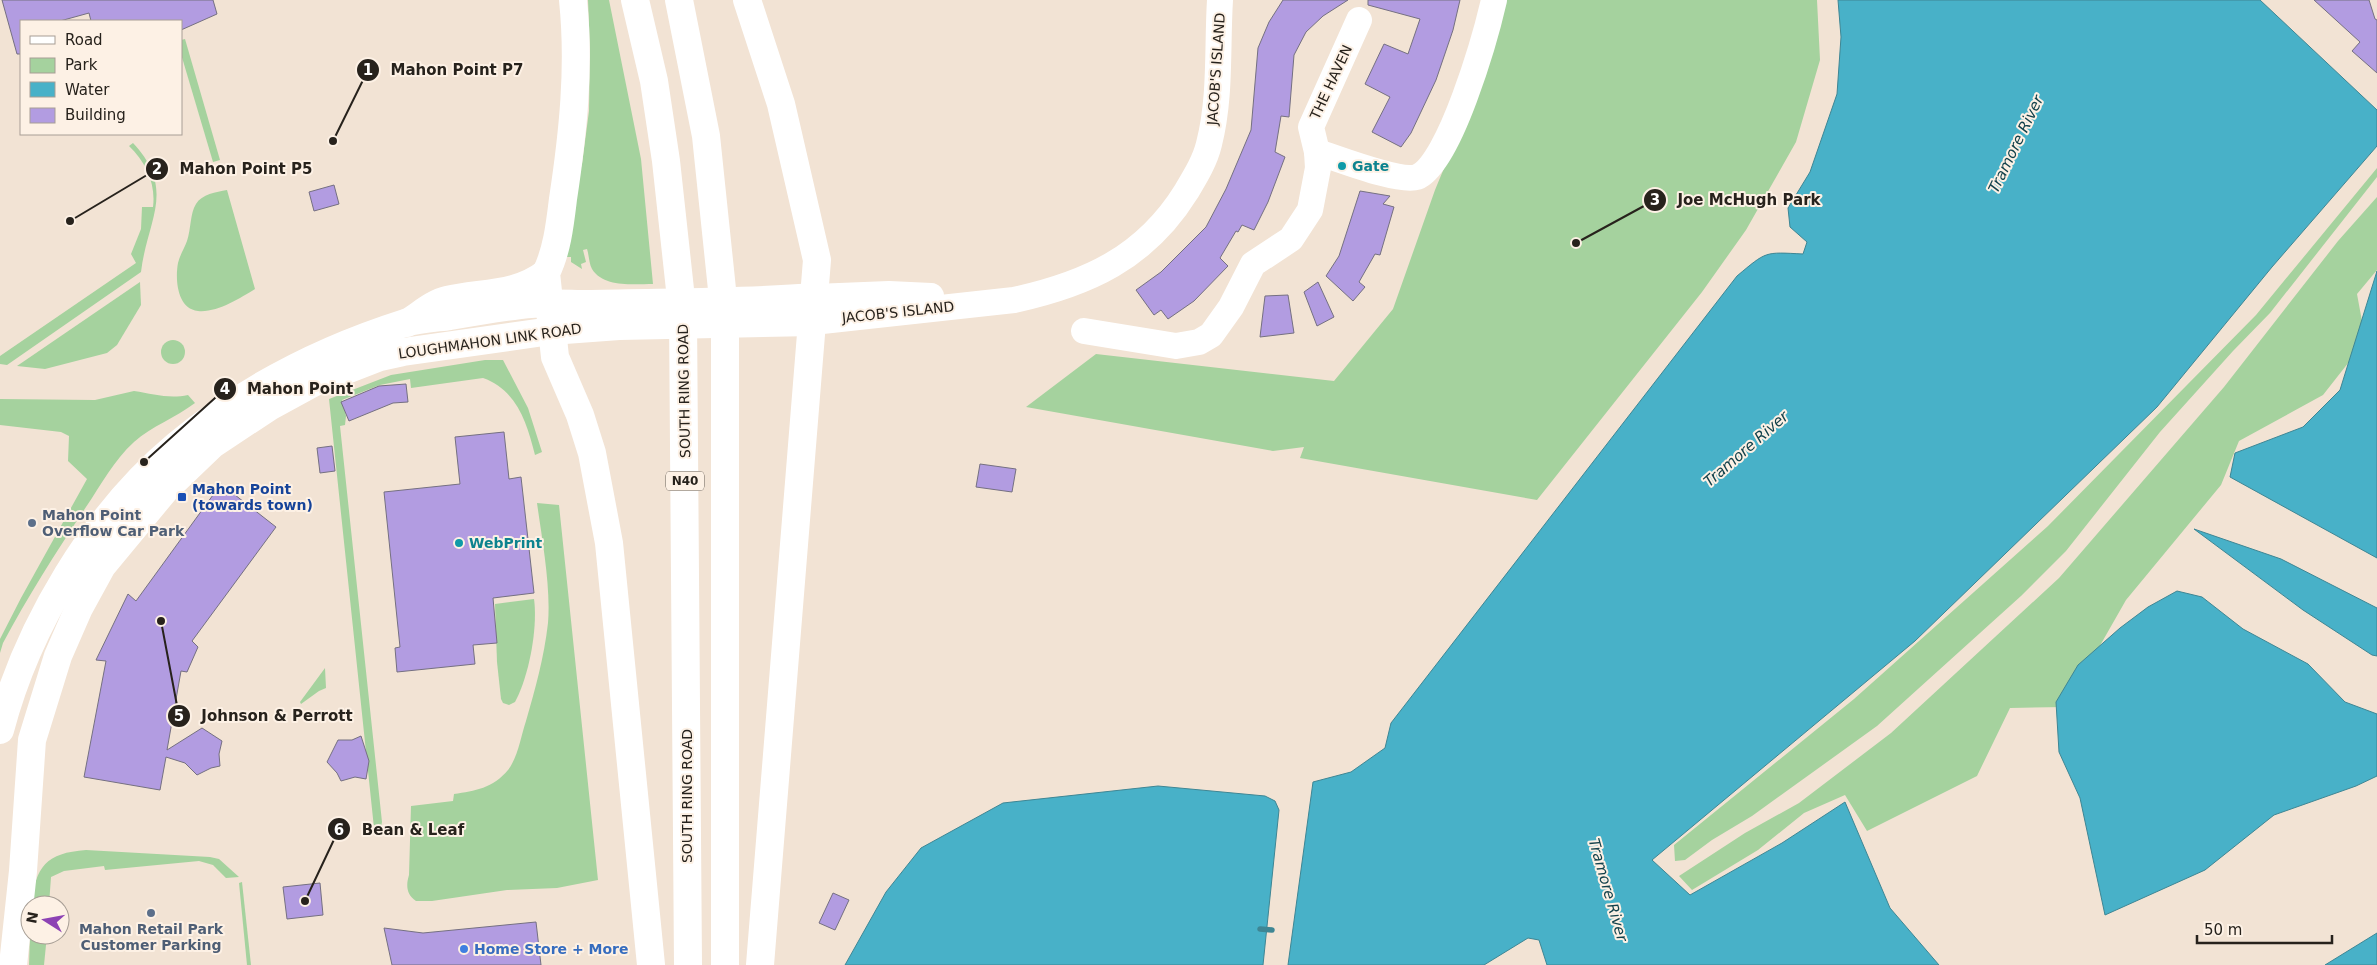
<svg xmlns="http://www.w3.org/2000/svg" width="2377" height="965" viewBox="0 0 2377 965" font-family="'DejaVu Sans',sans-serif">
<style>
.green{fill:#a5d29e}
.water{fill:#48b1c8;stroke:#3e8694}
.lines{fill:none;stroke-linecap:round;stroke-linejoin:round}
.stream{stroke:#3e8694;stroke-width:5.5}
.building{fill:#b29ce1;stroke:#757081}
.minor{stroke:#fff;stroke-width:26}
.major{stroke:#fff;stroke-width:28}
.highway{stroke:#fff;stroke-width:28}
.culture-dot{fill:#0f9aa8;stroke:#fdf1e5;stroke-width:2}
.transit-dot{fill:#1a4fb4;stroke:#fdf1e5;stroke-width:2}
.service-dot{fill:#5c6f8a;stroke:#fdf1e5;stroke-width:2}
.shop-dot{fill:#3f7fe0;stroke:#fdf1e5;stroke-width:2}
.labels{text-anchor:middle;stroke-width:4;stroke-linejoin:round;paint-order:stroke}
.shield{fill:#fdf1e5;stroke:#676058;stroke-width:1}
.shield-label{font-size:12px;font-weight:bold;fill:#27221c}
.street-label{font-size:14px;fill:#27221c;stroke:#fdf1e5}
.culture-label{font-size:14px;font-weight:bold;fill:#0d838f;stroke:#fdf1e5;text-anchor:start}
.transit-label{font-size:14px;font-weight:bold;fill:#164399;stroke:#fdf1e5;text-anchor:start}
.service-label{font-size:14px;font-weight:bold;fill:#4e5e75;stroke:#fdf1e5;text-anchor:start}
.shop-label{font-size:14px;font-weight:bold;fill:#366cbe;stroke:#fdf1e5;text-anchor:start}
.water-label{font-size:15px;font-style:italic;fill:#12414b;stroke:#fdf1e5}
.leader{fill:none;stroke:#27221c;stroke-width:2}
.callout-dot{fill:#27221c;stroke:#fdf1e5;stroke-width:2}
.mark-label{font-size:15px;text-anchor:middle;font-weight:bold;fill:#fff}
.callout-label{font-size:15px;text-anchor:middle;font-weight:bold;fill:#27221c;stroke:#fdf1e5;stroke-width:4;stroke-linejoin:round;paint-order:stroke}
</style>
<rect width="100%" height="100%" fill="#f2e3d4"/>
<g class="green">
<path d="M588,0H609L641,159L653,284C634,284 604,288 592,269C589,264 589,255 587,249L583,250L586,262L581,264L582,269L571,262V257H562L572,199L582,164L589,111L590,49Z"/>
<path d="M1505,0H1817L1820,60L1796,142L1746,230L1702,292L1537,500L1300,458L1304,447L1273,451L1026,407L1096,354L1334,381L1393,309L1435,190L1495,45Z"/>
<path d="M185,39L220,160L213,162L181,54V40Z"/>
<path d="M133,143C177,190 147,220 141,272L7,365L0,364V356L136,263L131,254L141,229L142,207H153C156,184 146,162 129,146Z"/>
<path d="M2377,168V177L2270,313L2233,351L2160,432L2066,551L2021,596L1877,726L1752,816L1712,840L1685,860L1675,861L1674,845L1854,699L2048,526L2256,315Z"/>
<path d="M227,190L255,289C240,298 217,313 198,311C177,309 175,279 178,263C180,255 184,249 187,241C191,230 190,213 196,204C202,194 216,192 227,190Z"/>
<path d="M2377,197V270L2357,294L2364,332L2356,353L2323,395L2239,441L2221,485L2126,600L2065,707L2010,708L1977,776L1867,831L1845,795L1804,813L1758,850L1692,890L1679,876L1745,833L1799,803L1891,733L2059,578L2224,387L2338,241Z"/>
<path d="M140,282L141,305L117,345L107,353L45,369L17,366Z"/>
<circle cx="173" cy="352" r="12"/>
<path d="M485,360H503L528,408L542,452L535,455C527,423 517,390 483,378L411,388L410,379L380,385L342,400L346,416L345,425L340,426L382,822L380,833L372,830L374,828L329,399L391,375Z"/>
<path d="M134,391C153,394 169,399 188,395L195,403C175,418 152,426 134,442C114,460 101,485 86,507C56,552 27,598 3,643L0,653V639L21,598L87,479L68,461L69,436L61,432L0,425V399L95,400Z"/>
<path d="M537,503L559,505L598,880L557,888L507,890L432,901H416C406,894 406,885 409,875L411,806L453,801L454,794C475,791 493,788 508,770C518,757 521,736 526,721C535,690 544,658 548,623C551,587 542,539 537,503Z"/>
<path d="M534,599C538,628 529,676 515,702L509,705L503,703L501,699L497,662L495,604Z"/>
<path d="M325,668L326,688L319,691L301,704L300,702Z"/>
<path d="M86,850L210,857L219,859L239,877L226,878L213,865L199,861L105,870L104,866L64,871L51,877L49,905H31C36,866 46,853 86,850Z"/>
<path d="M242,882L251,965H247L239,883Z"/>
<path d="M30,935H47L44,965H29Z"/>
</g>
<g class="water">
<path d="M1838,0H2260L2377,110V146L2272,267L2157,407L1915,641L1652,860L1690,895L1782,843L1845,802L1890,908L1939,965H1547L1539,940L1528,938L1484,965H1288L1313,782L1351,772L1385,748L1391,723L1737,276C1767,251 1764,252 1803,254L1807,242L1790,227L1788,208L1810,172L1837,94L1841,37Z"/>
<path d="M2377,271V558L2230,477L2235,453L2303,427L2340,390Z"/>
<path d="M2194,529L2281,559L2377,608V656L2372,655L2303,610Z"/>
<path d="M2177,591L2202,597L2243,629L2308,664L2345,702L2377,714V776L2356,786L2274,815L2205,870L2105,915L2080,798L2059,752L2056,702L2078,665L2120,628L2148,607Z"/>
<path d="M1158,786L1265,796L1275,801L1279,810L1263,965H845L886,892L921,848L1003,803Z"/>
<path d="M2377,933V965H2325Z"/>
</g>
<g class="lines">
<path class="stream" d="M1260,929L1272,930"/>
</g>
<g class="building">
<path d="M2,0H213L217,14L181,30V21H91L89,13L60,21H21V54H17Z"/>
<path d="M1283,0H1348L1323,16L1306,32L1294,55L1289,117L1281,116L1275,152L1285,157L1268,202L1254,230L1242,225L1238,232L1236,231L1220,258L1228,266L1194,301L1168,319L1161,310L1154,315L1136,290L1161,272L1206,227L1226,189L1251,130L1258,48L1269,22Z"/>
<path d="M1368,0H1460L1453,30L1436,80L1411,133L1401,147L1372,132L1390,97L1365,84L1384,44L1408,54L1420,19L1368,5Z"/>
<path d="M2314,0H2369L2375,19L2377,20V73L2352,51L2360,42Z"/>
<path d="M334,185L339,204L314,211L309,192Z"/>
<path d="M1360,191L1390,196L1383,204L1394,207L1380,255L1375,254L1359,282L1365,287L1353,301L1326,276L1339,256Z"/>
<path d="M1318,282L1334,317L1317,326L1304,292Z"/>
<path d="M1288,295L1294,333L1260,337L1265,296Z"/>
<path d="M406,384L408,402L393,403L349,421L341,402L379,386Z"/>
<path d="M504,432L509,479L521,477L534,593L493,598L497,643L473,645L475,664L397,672L395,648L400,647L384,492L460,484L455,437Z"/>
<path d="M332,446L335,471L320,473L317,448Z"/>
<path d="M980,464L1016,469L1012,492L976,487Z"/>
<path d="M221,484L276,527L192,641L198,647L187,672L181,671L167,750L202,728L222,741L219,754L220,766L211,768L197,775L185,763L166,757L160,790L84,777L106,661L96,660L128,594L136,601Z"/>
<path d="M361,736L369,761L366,779L355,777L341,781L337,773L327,762L338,740H352Z"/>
<path d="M320,883L323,915L287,919L283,887Z"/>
<path d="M833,893L849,900L835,930L819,923Z"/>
<path d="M536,922L541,965H392L384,928L423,933Z"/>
</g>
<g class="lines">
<g class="minor">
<path d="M1317,152C1337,158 1399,183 1417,177C1450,164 1486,35 1494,0"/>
<path d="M815,297L889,294L931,296"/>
<path d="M813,322L1014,300C1087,284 1145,258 1186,192C1195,177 1205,161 1209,144C1221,97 1217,48 1220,0"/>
<path d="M1084,331L1176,346L1199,342L1211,335L1231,307L1253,264L1291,239L1310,210L1318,168L1317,152L1311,127L1359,20"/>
</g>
<g class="major">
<path d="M0,730C27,627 94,514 177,445C243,390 323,349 405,323C419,319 435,318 450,316C473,312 497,308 520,305C544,302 568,304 591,304C666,302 741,303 815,297"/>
<path d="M13,965L23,871L32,740L58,656L79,608L102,566L165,490L213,444L269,407L313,383L380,357L403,352L551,331L619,326L813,322"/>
</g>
<g class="highway">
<path d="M573,0C580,67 573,133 563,199C560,224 557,251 546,273L555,357L580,415L592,453L609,543L651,965"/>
<path d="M635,0L654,81L666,161L683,317L688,965"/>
<path d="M679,0L706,136L725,318V965"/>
<path d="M747,0L781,104L817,260L760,965"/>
<path d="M407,323C419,316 433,303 447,300C482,292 516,296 546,273"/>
</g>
</g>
<g class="culture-dot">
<circle cx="1342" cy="166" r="5"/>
<circle cx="459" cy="543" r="5"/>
</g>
<rect class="transit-dot" x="177" y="492" width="10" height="10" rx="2.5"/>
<g class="service-dot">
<circle cx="32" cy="523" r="5"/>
<circle cx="151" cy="913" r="5"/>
</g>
<circle class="shop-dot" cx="464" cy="949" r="5"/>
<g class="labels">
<rect class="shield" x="666" y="471.5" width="38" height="19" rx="4"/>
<g class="shield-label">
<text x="685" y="485">N40</text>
</g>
<g class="street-label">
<text transform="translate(1216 69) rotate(-86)" y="5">JACOB'S ISLAND</text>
<text transform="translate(1331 82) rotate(-65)" y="5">THE HAVEN</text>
<text transform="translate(898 312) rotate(-6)" y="5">JACOB'S ISLAND</text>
<text transform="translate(490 341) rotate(-8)" y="5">LOUGHMAHON LINK ROAD</text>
<text transform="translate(684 391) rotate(-91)" y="5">SOUTH RING ROAD</text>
<text transform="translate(687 796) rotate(-90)" y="5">SOUTH RING ROAD</text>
</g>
<g class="culture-label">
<text x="1352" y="171">Gate</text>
<text x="469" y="548">WebPrint</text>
</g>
<g class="transit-label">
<text x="192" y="494">Mahon Point<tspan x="192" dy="16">(towards town)</tspan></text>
</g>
<g class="service-label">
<text x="42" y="520">Mahon Point<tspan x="42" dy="16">Overflow Car Park</tspan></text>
<text x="151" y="934" text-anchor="middle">Mahon Retail Park<tspan x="151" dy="16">Customer Parking</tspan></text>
</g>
<g class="shop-label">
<text x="474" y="954">Home Store + More</text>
</g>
<g class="water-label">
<text transform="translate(2016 144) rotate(-64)" y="5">Tramore River</text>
<text transform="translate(1746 449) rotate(-41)" y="5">Tramore River</text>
<text transform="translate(1608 890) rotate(74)" y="5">Tramore River</text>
</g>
</g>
<path class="leader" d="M333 141L368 70M70 221L157 169M1576 243L1655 200M144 462L225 389M161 621L179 716M305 901L339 829"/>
<g class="callout-dot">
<circle cx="333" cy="141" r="5"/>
<circle cx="70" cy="221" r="5"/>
<circle cx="1576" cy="243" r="5"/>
<circle cx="144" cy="462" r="5"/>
<circle cx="161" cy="621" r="5"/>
<circle cx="305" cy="901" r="5"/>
<circle cx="368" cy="70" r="12"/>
<circle cx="157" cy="169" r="12"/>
<circle cx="1655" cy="200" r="12"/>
<circle cx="225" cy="389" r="12"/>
<circle cx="179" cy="716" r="12"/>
<circle cx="339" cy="829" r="12"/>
</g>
<g class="mark-label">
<text x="368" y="75">1</text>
<text x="157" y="174">2</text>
<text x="1655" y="205">3</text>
<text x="225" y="394">4</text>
<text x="179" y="721">5</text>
<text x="339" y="835">6</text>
</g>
<g class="callout-label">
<text x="457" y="75">Mahon Point P7</text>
<text x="246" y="174">Mahon Point P5</text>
<text x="1749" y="205">Joe McHugh Park</text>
<text x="300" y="394">Mahon Point</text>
<text x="277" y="721">Johnson &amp; Perrott</text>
<text x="413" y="835">Bean &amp; Leaf</text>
</g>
<rect x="20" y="20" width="162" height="115" fill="#fdf1e5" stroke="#a79e95"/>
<rect x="30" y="36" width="25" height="8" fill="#ffffff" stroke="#a79e95"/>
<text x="65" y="45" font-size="15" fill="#27221c">Road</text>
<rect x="30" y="58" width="25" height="15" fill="#a5d29e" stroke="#a79e95"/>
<text x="65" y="70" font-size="15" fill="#27221c">Park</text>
<rect x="30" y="82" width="25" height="15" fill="#48b1c8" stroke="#a79e95"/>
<text x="65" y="95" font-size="15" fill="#27221c">Water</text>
<rect x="30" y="108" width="25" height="15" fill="#b29ce1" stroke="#a79e95"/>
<text x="65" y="120" font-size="15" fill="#27221c">Building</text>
<g transform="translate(45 920) rotate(281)"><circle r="24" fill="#fdf1e5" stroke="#a79e95"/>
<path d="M0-4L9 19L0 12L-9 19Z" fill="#8d42b4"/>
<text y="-8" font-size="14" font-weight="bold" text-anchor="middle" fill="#27221c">N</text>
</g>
<path d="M2197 935v8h135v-8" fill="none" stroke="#27221c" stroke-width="2.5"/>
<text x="2204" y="935" font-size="15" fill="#27221c" stroke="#fdf1e5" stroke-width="4" paint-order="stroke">50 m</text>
</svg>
